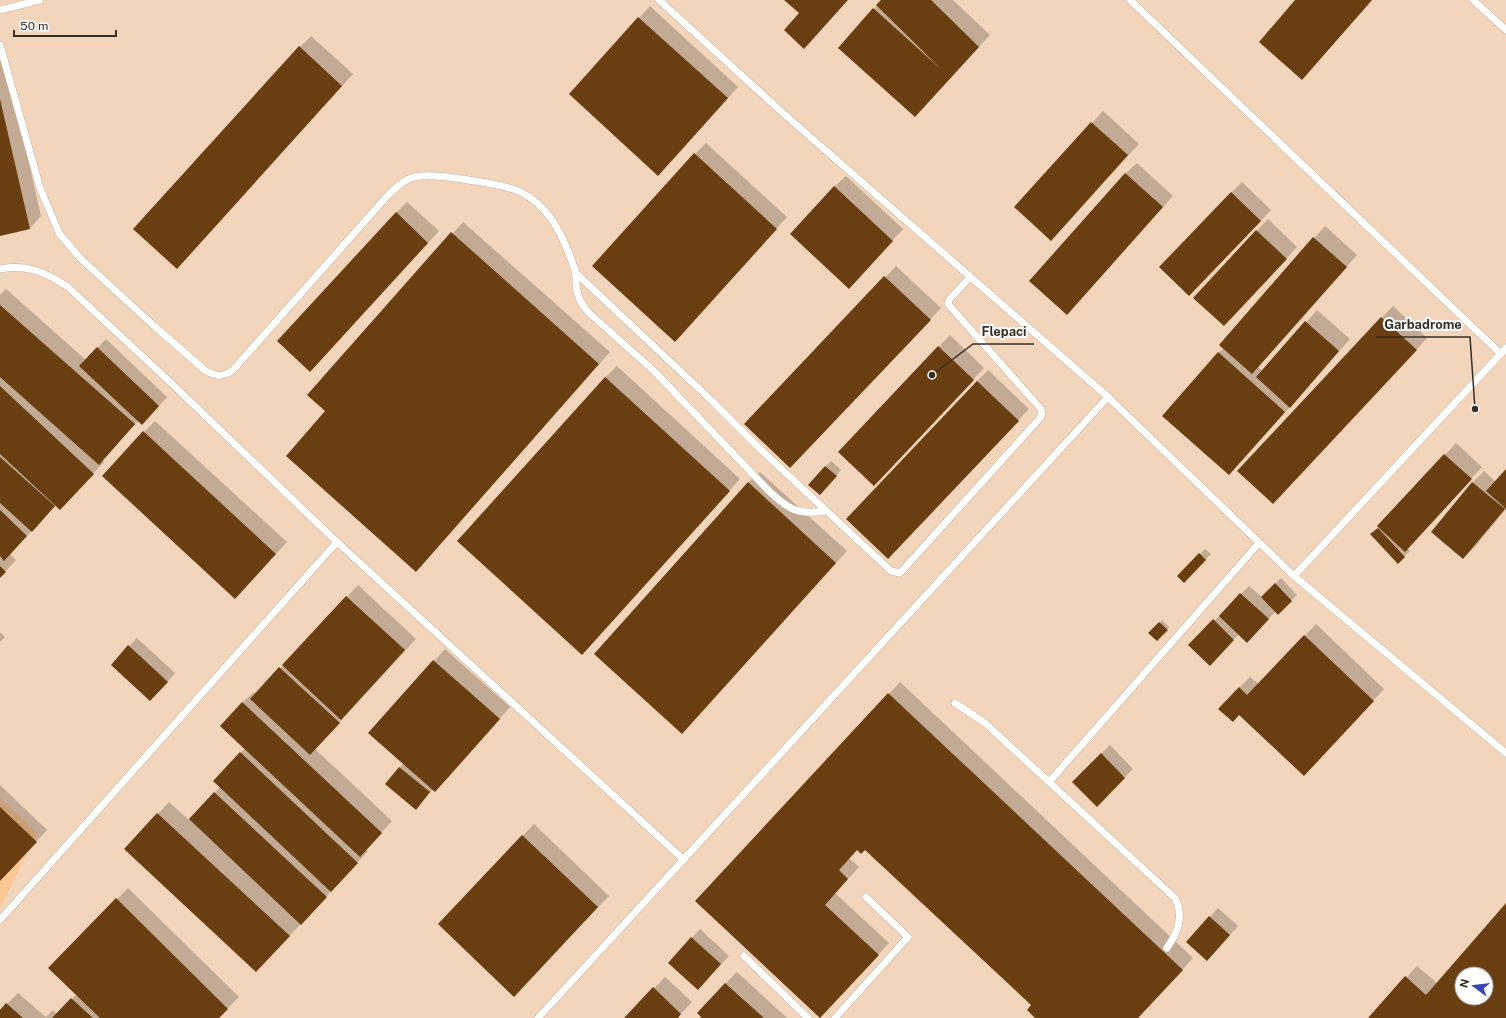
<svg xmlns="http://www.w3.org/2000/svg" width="1506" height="1018" viewBox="0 0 1506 1018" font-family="'Public Sans',sans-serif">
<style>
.built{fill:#f3d5bb;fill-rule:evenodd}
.green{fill:#fdc796}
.shadow{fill:#0003;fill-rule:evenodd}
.building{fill:#693f11;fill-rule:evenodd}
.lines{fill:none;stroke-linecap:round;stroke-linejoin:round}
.service-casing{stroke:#c7b09c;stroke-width:8}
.service{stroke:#fff;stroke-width:7}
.leader{fill:none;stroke:#372e26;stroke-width:1.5}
.callout-dot{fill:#372e26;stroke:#fff;stroke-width:1.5}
.callout-label{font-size:13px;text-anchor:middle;font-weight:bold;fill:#372e26;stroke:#fff;stroke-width:4;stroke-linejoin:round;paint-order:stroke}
</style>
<rect width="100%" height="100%" fill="#f9e1cd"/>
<path class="built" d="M0,0H1506V1018H0ZM1462,974H1486V998H1462Z"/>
<path class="green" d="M0,799L37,833L0,908Z"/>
<g class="shadow">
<path d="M882,0H953L990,35L926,104L874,9Z"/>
<path d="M1296,0H1372L1302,79Z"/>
<path d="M650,6L738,87L670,163L570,94Z"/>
<path d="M311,36L353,74L188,256L300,47Z"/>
<path d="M4,54L41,216L30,228L0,235V55Z"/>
<path d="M1103,111L1139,144L1062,228L1015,207Z"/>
<path d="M706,143L787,217L686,329L695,154Z"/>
<path d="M1137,163L1173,196L1078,302L1125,174Z"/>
<path d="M846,176L903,229L860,276L834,187Z"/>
<path d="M1242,182L1271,210L1200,284L1231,193Z"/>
<path d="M407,202L439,231L321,359L396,213Z"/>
<path d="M1268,219L1297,247L1235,314L1195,298Z"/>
<path d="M463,222L610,352L427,559L327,411L309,395Z"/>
<path d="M1325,226L1357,255L1258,367L1263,371L1317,310L1350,339L1301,395L1229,474L1218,353L1224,348L1220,345Z"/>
<path d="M896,266L941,308L801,456L745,424Z"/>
<path d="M6,289L86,360L106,339L167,397L150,416L138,421L102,460L104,462L71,497L56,505L10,554L16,560L0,577V295Z"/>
<path d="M1393,306L1427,338L1284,492L1239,471Z"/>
<path d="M950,335L984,368L885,474L839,452Z"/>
<path d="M617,366L740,479L593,642L605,378Z"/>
<path d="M988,370L1029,409L899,546L977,381Z"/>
<path d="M155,421L287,542L246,586L144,432Z"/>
<path d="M1456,443L1482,467L1407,548L1410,551L1398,562L1372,534Z"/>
<path d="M831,461L841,470L825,489L809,485Z"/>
<path d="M1506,470V509L1475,547L1463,558L1472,483L1484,471L1496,482Z"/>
<path d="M760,472L847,551L682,733L748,483Z"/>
<path d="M1205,549L1211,554L1184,582L1179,576Z"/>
<path d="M1281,578L1297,595L1278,613L1276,611L1256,633L1239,634L1210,664L1190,645L1249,586L1262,597Z"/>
<path d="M358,585L416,639L315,749L392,821L366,849L368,851L337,885L267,960L125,849L169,802L189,820L220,787L215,781L245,748L242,703L254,692L256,694Z"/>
<path d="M1162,620L1169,627L1157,640L1150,633Z"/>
<path d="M1316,624L1384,689L1315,764L1239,714V688L1250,677L1259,684Z"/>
<path d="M0,632L5,637L0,642Z"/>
<path d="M137,638L175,673L159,691L129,646Z"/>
<path d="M445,649L510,707L446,780L433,789L416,808L399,768L404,763L370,732Z"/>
<path d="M900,682L1193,958L1138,1018H1036L1033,1005L866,848L857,850L849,858L859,867L835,893L889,943L831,1006L696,901Z"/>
<path d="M1110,745L1133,769L1097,805L1073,782Z"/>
<path d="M0,785L47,830L0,880Z"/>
<path d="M534,824L609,896L525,984L439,924Z"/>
<path d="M128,888L239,997L218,1018H0V1011L18,993L46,1017L53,1010L57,1014L77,994L50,968Z"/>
<path d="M1506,905V1018H1370L1417,966L1437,983ZM1462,974H1486V998H1462Z"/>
<path d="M1218,908L1238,926L1215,952L1187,942Z"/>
<path d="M700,929L729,956L706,980L670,962Z"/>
<path d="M737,972L787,1018H699L726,983Z"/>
<path d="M665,977L692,1002L677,1018H626Z"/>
</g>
<g class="building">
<path d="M784,0H848L804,49L784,30L799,13Z"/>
<path d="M881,0H931L979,47L915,117L838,48L873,8L942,70L876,5Z"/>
<path d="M1295,0H1372L1302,80L1259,42Z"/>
<path d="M638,17L728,98L658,176L569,94Z"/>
<path d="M299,46L342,86L177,269L133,229Z"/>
<path d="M0,99L30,229L0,236Z"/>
<path d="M1091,122L1128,155L1051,241L1014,207Z"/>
<path d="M694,153L777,229L675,342L592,266Z"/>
<path d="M1125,173L1163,207L1067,315L1029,281Z"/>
<path d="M834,186L893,241L849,289L790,234Z"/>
<path d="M1231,192L1261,221L1189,296L1159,267Z"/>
<path d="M396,212L428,243L310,372L277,341Z"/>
<path d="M1256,230L1287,259L1224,326L1193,298Z"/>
<path d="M451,232L599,364L416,572L286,456L325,411L307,395Z"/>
<path d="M1313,237L1347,267L1252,374L1219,345Z"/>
<path d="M884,276L931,320L790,468L744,424Z"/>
<path d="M0,305L135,424L99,465L0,377Z"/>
<path d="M1381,317L1417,350L1273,504L1237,471Z"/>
<path d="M1305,321L1339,351L1290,408L1256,377Z"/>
<path d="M938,346L974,380L874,486L838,452Z"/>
<path d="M97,347L159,406L142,425L79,366Z"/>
<path d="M1218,352L1285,412L1229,475L1162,416Z"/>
<path d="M605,377L730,491L582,655L457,541Z"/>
<path d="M977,381L1019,421L888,559L846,519Z"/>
<path d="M0,386L94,474L60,510L0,454Z"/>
<path d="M143,431L276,554L235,599L102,476Z"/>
<path d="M1444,454L1472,479L1405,552L1377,526Z"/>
<path d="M0,457L55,506L32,532L0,503Z"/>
<path d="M825,466L837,476L820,495L808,485Z"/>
<path d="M1506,469V509L1486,491Z"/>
<path d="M748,482L836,563L682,734L594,654Z"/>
<path d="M1472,482L1505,509L1463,559L1431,532Z"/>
<path d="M0,510L27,536L4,561L0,556Z"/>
<path d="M1378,528L1405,557L1398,564L1370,534Z"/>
<path d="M1199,553L1206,560L1184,583L1177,576Z"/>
<path d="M0,566L6,572L0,578Z"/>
<path d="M1275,583L1292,601L1278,615L1261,597Z"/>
<path d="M1240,593L1269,619L1247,643L1219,616Z"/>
<path d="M346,596L405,650L341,720L282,665Z"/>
<path d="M1213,619L1234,640L1210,666L1188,645Z"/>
<path d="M1159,622L1168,630L1157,641L1148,633Z"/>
<path d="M1304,635L1374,701L1304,776L1239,715L1233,722L1218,709L1239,687L1247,695Z"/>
<path d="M128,645L168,682L150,701L111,665Z"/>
<path d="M433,660L500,719L435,792L368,733Z"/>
<path d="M279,667L340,723L310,755L250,699Z"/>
<path d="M888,693L1183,970L1138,1018H1035L1027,1010L1031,1005L865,850L861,854L857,850L839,870L848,879L825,905L879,955L820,1018L695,901Z"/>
<path d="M242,702L382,833L360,857L220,726Z"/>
<path d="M240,752L358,863L331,892L213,781Z"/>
<path d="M1101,753L1125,778L1097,807L1072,782Z"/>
<path d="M399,767L430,792L416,810L385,784Z"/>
<path d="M214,792L327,897L301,925L189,819Z"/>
<path d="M0,807L37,842L0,881Z"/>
<path d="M157,813L290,936L256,972L124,849Z"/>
<path d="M522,835L598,907L514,997L438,924Z"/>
<path d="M116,898L228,1009L219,1018H100L48,968Z"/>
<path d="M1506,903V1018H1368L1405,976L1426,995ZM1462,974H1486V998H1462Z"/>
<path d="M1209,916L1230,935L1207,961L1186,942Z"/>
<path d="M691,937L721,964L698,990L668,963Z"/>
<path d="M725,983L764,1018H702L697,1013Z"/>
<path d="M653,987L681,1014L678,1018H624Z"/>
<path d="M71,998L93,1018H52Z"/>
<path d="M6,1003L23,1018H0V1010Z"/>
</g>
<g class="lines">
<defs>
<g id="service">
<path d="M659,0L784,114L1108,397L1294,576L1506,753"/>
<path d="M1130,0L1501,354"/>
<path d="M1473,0L1506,30"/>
<path d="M0,10L40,0"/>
<path d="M0,45L40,188L59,233L80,258L153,325L206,371C217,377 223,377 233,370L389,194C396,188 402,181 411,178C424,173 449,177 462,179C480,182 499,184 516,190C550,204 564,238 575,270C577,277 575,284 577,291C578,299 583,306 588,312L654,371L769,491C789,510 798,515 826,511"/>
<path d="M0,269C28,264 45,272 68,287L169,381L337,542L684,860"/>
<path d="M576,273L711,400L759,448L891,571L900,573L1040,418L1042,414L1041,409L948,304L949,300L970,277"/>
<path d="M1294,576L1506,348"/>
<path d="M955,703L985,723L1175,898C1184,916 1178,932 1167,948"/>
<path d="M1049,782L1259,543"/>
<path d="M0,920L337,542"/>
<path d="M744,956L808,1018"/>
<path d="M538,1018L1108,397"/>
<path d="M835,1018L908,937L866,897"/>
</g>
</defs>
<use href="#service" class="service-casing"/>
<use href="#service" class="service"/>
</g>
<path class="leader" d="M1475 409L1470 337H1376M932 375L973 344H1034"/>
<g class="callout-dot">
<circle cx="1475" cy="409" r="4"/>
<circle cx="932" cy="375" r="4"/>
</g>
<g class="callout-label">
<text x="1423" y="329">Garbadrome</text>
<text x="1004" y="336">Flepaci</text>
</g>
<g transform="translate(1474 986) rotate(285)"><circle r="19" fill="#ffffff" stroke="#afaba8"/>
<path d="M0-3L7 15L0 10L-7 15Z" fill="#3b44b7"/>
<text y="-6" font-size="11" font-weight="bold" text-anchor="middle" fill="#372e26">N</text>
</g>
<path d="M14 30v6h102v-6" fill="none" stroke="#372e26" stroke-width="2"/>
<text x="20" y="30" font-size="12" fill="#372e26" stroke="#ffffff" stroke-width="3" paint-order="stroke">50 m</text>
</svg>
